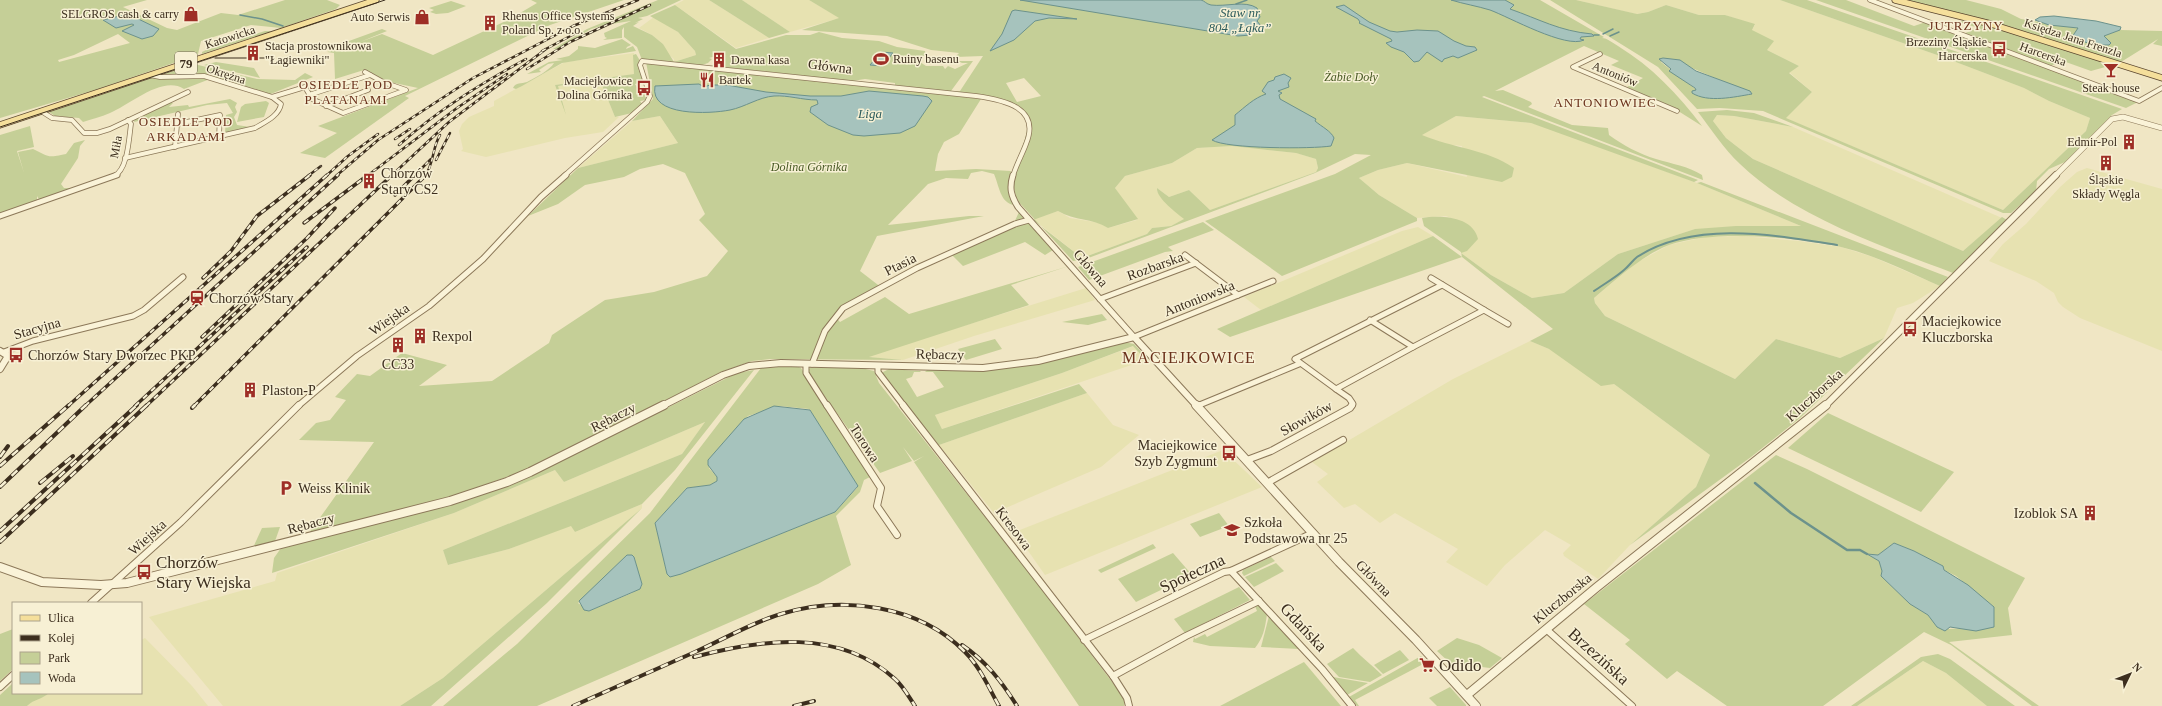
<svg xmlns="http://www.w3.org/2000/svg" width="2162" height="706" viewBox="0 0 2162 706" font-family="Georgia,serif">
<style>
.farmland{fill:#e7e2b1}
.green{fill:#c5cf97;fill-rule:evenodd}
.water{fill:#a6c3bd;stroke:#6c928c}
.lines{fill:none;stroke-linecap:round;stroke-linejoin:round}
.stream-far2{stroke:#6c928c;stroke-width:1.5}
.stream-far1{stroke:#6c928c;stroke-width:2}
.stream{stroke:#6c928c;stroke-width:2.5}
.minor-far2-casing{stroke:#8c7859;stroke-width:5.5}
.minor-far1-casing{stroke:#8c7859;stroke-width:7}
.minor-casing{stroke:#8c7859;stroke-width:8}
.tertiary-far2-casing{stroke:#8c7859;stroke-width:6}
.tertiary-far1-casing{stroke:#8c7859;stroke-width:8}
.tertiary-casing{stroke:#8c7859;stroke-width:10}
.primary-casing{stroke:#5a452e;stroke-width:7}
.minor-far2{stroke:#faf3d8;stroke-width:4}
.minor-far1{stroke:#faf3d8;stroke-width:5}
.minor{stroke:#faf3d8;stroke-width:6}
.tertiary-far2{stroke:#faf3d8;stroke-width:5}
.tertiary-far1{stroke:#faf3d8;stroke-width:6}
.tertiary{stroke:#faf3d8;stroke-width:8}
.primary{stroke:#f5df9b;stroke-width:5.5}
.tram{stroke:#3c2e1e;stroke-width:1}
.rail-far2-casing{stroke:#3c2e1e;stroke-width:2.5}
.rail-far1-casing{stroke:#3c2e1e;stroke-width:3.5}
.rail-casing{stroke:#3c2e1e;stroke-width:4}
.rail-far2{stroke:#f7f0d4;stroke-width:1.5;stroke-dasharray:4;stroke-linecap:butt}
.rail-far1{stroke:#f7f0d4;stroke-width:2;stroke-dasharray:5.5;stroke-linecap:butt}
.rail{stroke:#f7f0d4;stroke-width:2.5;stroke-dasharray:8;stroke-linecap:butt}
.labels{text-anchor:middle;stroke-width:3;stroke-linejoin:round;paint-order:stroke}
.far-poi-label{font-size:12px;fill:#3c2e1e;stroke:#f7f0d4;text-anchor:end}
.far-street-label{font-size:12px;fill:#3c2e1e;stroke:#f7f0d4}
.far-park-label{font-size:12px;font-style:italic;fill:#485924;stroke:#f7f0d4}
.far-water-label{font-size:13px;font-style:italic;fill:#2d5c5c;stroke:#f7f0d4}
.far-neighbourhood-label{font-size:13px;letter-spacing:1px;fill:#6a311b;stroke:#f7f0d4}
.shield{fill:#f7f0d4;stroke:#746855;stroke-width:1}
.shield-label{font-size:13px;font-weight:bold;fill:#3c2e1e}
.street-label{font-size:14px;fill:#3c2e1e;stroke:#f7f0d4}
.poi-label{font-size:14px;fill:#3c2e1e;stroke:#f7f0d4;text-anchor:start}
.quarter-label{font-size:16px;letter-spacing:1px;fill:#6a311b;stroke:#f7f0d4}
.near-poi-label{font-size:17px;fill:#3c2e1e;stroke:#f7f0d4;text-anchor:start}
.near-street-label{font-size:17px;fill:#3c2e1e;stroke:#f7f0d4}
</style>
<rect width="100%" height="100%" fill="#f0e6c4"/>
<g class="farmland">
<path d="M684,0H709L769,38L736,48L675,5Z"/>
<path d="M742,0H809L840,18L790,32Z"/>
<path d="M1576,0H1780L1940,56L2024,88L2049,101L2090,118L2086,131L2003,210L1785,118L1812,92L1789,72L1799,66L1767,50L1752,30L1755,25L1725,15H1699L1666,5L1648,12L1636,14Z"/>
<path d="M654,17L678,32L695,51L696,55L674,62V59L667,53L663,44L652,35L639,28Z"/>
<path d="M634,53L635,74L555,85L564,104L557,86L600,80L615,117H619L603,132L565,138L486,157L461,151L463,149L459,131L462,124L469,117L494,106V101L565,62Z"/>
<path d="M1717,115L1734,116L1793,127L2002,218L1963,251L1753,159L1726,138L1713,121Z"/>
<path d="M660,116L678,143L578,168L632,121Z"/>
<path d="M1456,116L1531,123L1551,129L1697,183L1801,226L1798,228L1695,229L1618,254L1564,293L1532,298L1491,275L1461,253L1470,226L1446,216L1417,218L1379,195L1359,178L1378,170L1407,163L1467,177L1462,146L1444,144L1421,135Z"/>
<path d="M1232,146L1296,153L1316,159L1318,168L1316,172L1210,210L1189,190L1169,197L1157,188V191L1167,204L1185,219L1171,226L1152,228L1147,234L1082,258L1033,219L1058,211L1070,218L1100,223L1108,228L1137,220L1115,188L1125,176L1172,163L1197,148Z"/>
<path d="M2087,168L2162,189V351L2080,318L2063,307L2058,302L2054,293L2036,281L1989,261L2003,244L2026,224L2060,187L2077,172Z"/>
<path d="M1418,227L1433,236L1261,310L1244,297L1402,231Z"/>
<path d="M1741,236L1799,241L1841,247L1873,257L1940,286L1913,303L1897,308L1884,338L1840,358L1776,339L1735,379L1605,316L1595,303L1594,298L1636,263L1669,245L1705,237Z"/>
<path d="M1086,288L1095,300L974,336L903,360L868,357L876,353Z"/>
<path d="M1530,341L1549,349L1614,384L1710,455L1696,487L1630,545L1598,579L1564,556L1563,553L1571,545L1545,530L1505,565L1487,586L1446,562L1458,549L1395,513L1380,523L1355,504L1344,508L1317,482L1328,474L1312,462L1453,379Z"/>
<path d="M1134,346L1146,360L942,429L935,415L1062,373Z"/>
<path d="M1087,393L1113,425L1139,435L1101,467L994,513L939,445Z"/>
<path d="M705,422L682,454L443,550L449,565L509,549L571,525L575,532L642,504V508L443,678L400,706H223L149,617L275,581L277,573L454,513L555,470L564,482Z"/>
<path d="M1223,450L1262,487L1045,575L1015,532Z"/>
<path d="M145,638L192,686L208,706H27L33,700L45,696L49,693H141V640Z"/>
<path d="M1923,661L1946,673L1987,706H1857Z"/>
</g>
<g class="green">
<path d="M0,0H147L123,7L167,28L177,30L221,13L238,15L285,0H327L340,5L336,9L281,28L251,25L201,41L198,54L194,56L95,90L0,118ZM118,34L130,43L59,62L58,60L74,55Z"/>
<path d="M531,0H624L550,25L405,96L409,98L325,158L300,153L337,133L318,126L418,88L385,81L364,70L335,79L334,53L327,52L355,43L341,46L338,45L382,29L387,31L360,42L382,34L433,55L510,19L537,3Z"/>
<path d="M658,0H681L647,16L638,18L643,19L635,23L639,22L633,26L652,35L663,44L674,62L696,55L695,51L678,32L650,16L675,5L736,49L786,35H810L819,32L842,38L879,41L897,47L925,51L926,55L920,57V62L926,66H943L945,69L948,66L955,69L968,63H962L958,61H973L951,91L947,92L895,85V83L865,79L852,81L712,66L717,59L716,56L709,58L712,59L708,63L702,65L642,60L637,47L624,37V27L622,30V38L603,40L607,38L605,37L604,33L631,21L611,24L653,3L608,24L591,29L557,49H553L587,29Z"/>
<path d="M709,0H742L790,32L769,38Z"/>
<path d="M809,0H1540L1604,37L1602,38C1607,38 1613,43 1618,46C1652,67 1678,94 1702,126L1675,109L1627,87L1643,78L1611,65L1619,61L1584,46L1495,91L1503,90L1531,102L1532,104L1528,107L1572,125L1608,128L1609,135C1623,145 1639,154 1656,159C1672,164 1688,166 1702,175L1703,180L1484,96L1482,97L1698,180L1694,182L1531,123L1456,116L1422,135C1452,148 1487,149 1514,168L1512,177L1502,182L1407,163L1378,170L1359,178L1379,195L1417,218V221L1282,276L1205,221L1335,174L1371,155L1355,154L1315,173L1083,260L1073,261L1017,200C1014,190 1012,179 1014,170C1019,148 1044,116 1009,104C991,99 972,96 955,92L960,91L983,56L955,57L959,53L931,50L887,36L802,30L839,18ZM1024,78L1041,96L1017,102L1006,83ZM1232,146L1296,153L1316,159L1318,168L1316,172L1210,210L1189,190L1169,197L1157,188C1156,198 1177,213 1184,219L1171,226L1152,228L1147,234L1082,258L1033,220L1058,211C1075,221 1092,218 1108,228L1138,219L1115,188L1125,176L1172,163L1197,148Z"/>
<path d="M1550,0H1576L1637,14L1648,12L1666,5L1699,15H1725L1755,24L1752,30L1774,41L1767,50L1799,66L1789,73L1812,92L1786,118L2003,210L2086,131L2090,118L2049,101L2024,88L1940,56L1780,0H1807L2122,109L2112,115L2065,162L2049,169L2037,181L2036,191L2011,213H2003L1763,111L1720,108L1697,109L1658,67ZM1663,58L1685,65L1752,94L1707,98L1685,81L1670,71L1671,70L1661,62Z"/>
<path d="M1816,0H1846L1914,26L1926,22L2138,102L2126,108Z"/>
<path d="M1901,0H1966L2001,9L2021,19L2079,28L2104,36L2120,30L2162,31V46L2153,44L2158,39L2121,62L1985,20Z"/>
<path d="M451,1L466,6L448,13L436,14L430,12L434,10L429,8Z"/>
<path d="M1966,19L2116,64L2091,71L2063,61L2050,66L1963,34L1978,28L1960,22Z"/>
<path d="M265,31H272L202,54V52L206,50Z"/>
<path d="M622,39L631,45L627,47L626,49L633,46L636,51L562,63L522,86L516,89L513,88C516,82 521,84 527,82C535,78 550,70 554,63L548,64L539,70L541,72L527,74L549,62L563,60L556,59L569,56L578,49V46L595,48Z"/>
<path d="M636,54L639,59L643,82L635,84L638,89L645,88L646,100L640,101L642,104L632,113L615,117L600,80L558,86L566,115L555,85L634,74L633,55Z"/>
<path d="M216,62L254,68L260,78L204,65Z"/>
<path d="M646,62L852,83L981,99L959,134L944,142L938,154L935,171L976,169L1011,171C1008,185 1006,193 1014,205C1000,203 999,185 994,174L982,171L971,173L968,179L946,178L928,184L888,225L969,216H984L877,236L860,271L882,288L834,315L840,322L885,297L909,314L1069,266L1011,285L1029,305L869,357L903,360L770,359L752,361L721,372L535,467L456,495L309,533L374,442L299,440L316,423L330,420L346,400L335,397L357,374L370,376L402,353L447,365L419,386L492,381L549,343L552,335L605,300L654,292L707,276L728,251L699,220L705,214L685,173L663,164L640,169L624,177L585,185L558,204L528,216L578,168L678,143L660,116L632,121L653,99Z"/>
<path d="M194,64L257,79L295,80L305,73L313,77L268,95L211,77L219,74L213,72L204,75L157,76Z"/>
<path d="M200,77L210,79L184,89C162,75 130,105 110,113C101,117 91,119 83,122L79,118L55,116L49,112L151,78Z"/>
<path d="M230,99L237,103L235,107L237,112L234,117L237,125L250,127L225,134L226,115L233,113L227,103L207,105L134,122L135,118L170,102L173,103L169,107L188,105L189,107Z"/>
<path d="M266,101L269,103L264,117L237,122L241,107L245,104Z"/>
<path d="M1727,110L1754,113L1793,127L1734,116L1717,115L1713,121L1726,138L1753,159L1963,251L2002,217L2007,220L1953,273C1883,246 1796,218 1740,164C1724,149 1711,129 1698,112Z"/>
<path d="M30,126L34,147L17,151L24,173L18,152L33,149C50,157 46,158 66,154L74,143L85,140L80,146L78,158L61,184L64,188H75L41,203L37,196V203L0,213V135Z"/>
<path d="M1701,182L1948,277L1940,286C1908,272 1875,255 1841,247C1794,237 1714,229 1669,245C1641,256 1617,279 1594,298L1595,303L1605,316L1735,379L1776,339L1840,358L1884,338L1800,418L1751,457L1630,545L1696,487L1710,455L1614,384L1601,386L1549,349L1530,341L1553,329L1462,257L1230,337L1217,329L1433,236L1462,257L1461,252L1424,226L1422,218C1440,215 1473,216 1478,239L1467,251L1461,253L1491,275L1532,298L1564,293L1618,254L1695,229L1736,226H1801L1697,183Z"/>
<path d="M1019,212L1053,250L1045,255L1025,242L963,266L951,254L1013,225Z"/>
<path d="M1203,222L1214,230L1168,247L1173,251L1165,252L1089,280L1078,267Z"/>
<path d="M1102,314L1107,320L1088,325L1062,322Z"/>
<path d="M995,339L1002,349L966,360L958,349Z"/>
<path d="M1124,342L1134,344L1148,359L1146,360L1133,346L1062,373L935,415L942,429L1079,384L1087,393L939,445L882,375L883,372L889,369L920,371L921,372H914L912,377L906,379L917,397L944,387L933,372H925L927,370H989L1018,367Z"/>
<path d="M797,366L801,368L870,477L864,480L860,492L836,516L851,565L818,584L537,706H443L517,644L650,513L761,368ZM779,406L809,409L857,488L835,512L681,574H667L655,523L687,488L710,485L717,481V477L709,468L748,416ZM627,555L634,557L642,586L632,593L589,611L578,603Z"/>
<path d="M811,366L857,367L874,371L879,383L1034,579L1125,699L1124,706H1079L914,462L924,456L914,461L903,447L912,461L880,473L816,384L808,371Z"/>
<path d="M754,370L675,470L642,504L575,532L571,526L509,549L448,565L443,550L682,454L705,422L564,482L555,470L454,513L272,573L274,558L281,548L549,467L737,373Z"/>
<path d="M1828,413L1954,472L1921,512L1788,448Z"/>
<path d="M1776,455L1807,469L2025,578L2008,608L2012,635L1949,642L2039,706H2032L1951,645L1924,632L1823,706H1727L1677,671L1667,679L1625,644L1630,640L1584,604ZM1894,543L1914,551L1943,566L1944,570L1956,576L1994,607V627L1947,629L1937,627L1928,615L1910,604L1881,576L1882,571L1879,561L1868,554L1878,555Z"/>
<path d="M642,508L547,603L431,706H400L443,678Z"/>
<path d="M1219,513L1229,526L1200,537L1190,524Z"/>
<path d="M280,527L274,544L252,550L262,528Z"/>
<path d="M1153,544L1156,548L1101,573L1098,570Z"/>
<path d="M1173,553L1192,575L1136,602L1118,579Z"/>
<path d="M1271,557L1275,561L1244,576L1242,573L1243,570Z"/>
<path d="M1276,563L1284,571L1254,587L1245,577Z"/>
<path d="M1239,587L1250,600L1185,633L1174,619Z"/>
<path d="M1255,606H1260L1267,614C1265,629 1263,638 1255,648L1210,646L1193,642L1194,637L1195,639L1205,634L1207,637L1257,611Z"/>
<path d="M1269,616L1299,649L1261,647Z"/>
<path d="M13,629V669L0,681V634Z"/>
<path d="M1457,638L1479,645L1502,658L1490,668L1450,663L1437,651Z"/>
<path d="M1353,648C1362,658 1372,665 1382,675L1370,682L1339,677L1327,664Z"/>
<path d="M1400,650L1409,660L1383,674L1374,665Z"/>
<path d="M1938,654L1950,659L2015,706H1987L1946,673L1923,661L1857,706H1851L1921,657Z"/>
<path d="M1421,656L1427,662L1355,700L1359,706H1357L1349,697Z"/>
<path d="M1304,662L1341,706H1220Z"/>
<path d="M1333,677L1368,683L1347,695Z"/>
<path d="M13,683V693H49C43,699 34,699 27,706H0V695Z"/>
<path d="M1450,687L1466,705V706H1437L1429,698Z"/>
</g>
<g class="water">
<path d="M1020,0H1201C1205,1 1206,4 1211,5C1226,7 1245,0 1257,8L1260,17L1257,21L1261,26L1249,33L1251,35L1238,36Z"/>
<path d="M1451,0H1505L1514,5L1510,9C1539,19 1559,31 1592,34L1594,36L1581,37L1580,39L1584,40C1566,49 1509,17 1490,10C1477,6 1464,4 1451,0Z"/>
<path d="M1344,5L1369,22L1390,31L1397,32L1417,30L1438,31L1454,41L1466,46L1475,47L1477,50L1458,58L1453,56L1444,59L1442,62L1427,52L1419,61L1414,62L1404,52L1391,47L1386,43L1392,41L1391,39L1359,23L1360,22L1358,19L1336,7Z"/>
<path d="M1015,10L1077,19L1049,18L1035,21L1014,40L990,51L1002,34L1012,11Z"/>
<path d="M128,14L159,29L153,36L142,39L122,31L134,25L132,24L116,28L103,20Z"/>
<path d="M2054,16L2096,21L2121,27L2120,30L2104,36L2111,43L2109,45H2093L2072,37L2078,28L2049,25L2035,20L2040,17Z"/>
<path d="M881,52L893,53L882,66L870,65Z"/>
<path d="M1663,58L1680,60L1696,71L1750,91L1752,94C1734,97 1708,103 1692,93V91L1696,90L1695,88L1669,71L1671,69L1659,59Z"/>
<path d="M1284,74L1291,78L1288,83L1289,87L1278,91L1282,93L1279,95L1280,99L1316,119L1315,121C1322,127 1331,131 1334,138L1331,146C1313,149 1226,149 1212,140L1235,125V115C1245,107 1254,98 1266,94L1262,91L1268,82L1274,80L1275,77Z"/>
<path d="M699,84L704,87L710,85H727L766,92L810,96H841L869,91L923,96L928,97L932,101L915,126L900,133L864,136L853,135L828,125L810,112L811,107L818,104L817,100C802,100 788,95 774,96C759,97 745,107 730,110C710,114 649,117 655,86Z"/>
<path d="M774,406L810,410L858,486L835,512L681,574L670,577L667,574L655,523L687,488L710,485L717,481V477L708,465V460L744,419Z"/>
<path d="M1894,543L1914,551L1943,566L1944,570L1968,585L1994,607V627L1976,631L1950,627L1945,631L1937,627L1928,615L1910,604L1881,576L1882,571L1879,561L1867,554L1878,555Z"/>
<path d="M627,555H632L634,557L642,584L640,589L589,611L584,610L579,601Z"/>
</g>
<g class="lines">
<g class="stream-far2">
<path d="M1236,4L1247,0"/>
<path d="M240,15L262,19L283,26"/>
<path d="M1603,34L1613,29"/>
<path d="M1594,35H1599"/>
<path d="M1610,36L1619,32"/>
</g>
<path class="stream-far1" d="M1594,291C1604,284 1615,278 1624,270C1629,266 1632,261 1637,257C1695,220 1774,235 1837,245"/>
<path class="stream" d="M1755,483L1791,513L1847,550H1860L1867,554"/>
<defs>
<g id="minor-far2">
<path d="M1870,0L2139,101L2162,88"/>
<path d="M1600,54L1573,67L1677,111"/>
<path d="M150,75L160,77L204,76L272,97L305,87L312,99L343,113L406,90L383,82L365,72"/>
<path d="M309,95L370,75"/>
<path d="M326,106L368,90"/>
<path d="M41,111L52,118L72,120L84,133H97L110,129L188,92"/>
<path d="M177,124L220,115L219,137"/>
<path d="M175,147L178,114"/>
<path d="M125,158L255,128C265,122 279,116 281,104L272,97"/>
<path d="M114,176C128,170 129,137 131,124L128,120"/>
<path d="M564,176L647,102L650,96L640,65L642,61L976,96C1005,100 1041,108 1026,144C1022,155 1016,165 1013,176"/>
</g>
<g id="minor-far1">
<path d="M1013,175C1009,188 1011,196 1018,207L1134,337L1273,281"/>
<path d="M0,216L117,175"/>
<path d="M1185,255L1238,295"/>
<path d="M1100,299L1196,263"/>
<path d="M1484,310L1508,324"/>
<path d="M1370,320L1413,347L1484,310L1431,278"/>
<path d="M4,352L33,341L133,316L144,310L183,277"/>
<path d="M806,364V373L827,406"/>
<path d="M812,364L825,331L843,308L917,268L1015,224L1029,220"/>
<path d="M878,366V372L904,406"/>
<path d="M1336,389L1295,359L1442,285"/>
<path d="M298,406L357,356L429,306L483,259L541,197L566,175"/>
<path d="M1197,406L1299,364"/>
<path d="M1352,406L1353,404L1349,398L1336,389L1413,347"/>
</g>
<g id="minor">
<path d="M827,405L881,488L877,506L897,535"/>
<path d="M903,405L1113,676L1127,698L1129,706"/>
<path d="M1196,406L1199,405"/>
<path d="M1247,460L1271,451L1350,408L1352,405"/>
<path d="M1267,483L1343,440"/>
<path d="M1231,571L1322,669L1352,706"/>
<path d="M91,603L181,522L299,405"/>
<path d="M1546,629L1632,706"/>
<path d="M1084,640L1224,572L1231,571L1313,533"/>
<path d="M1113,676L1186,636L1259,601"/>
<path d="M0,687L13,675"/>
</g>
<path id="tertiary-far2" d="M2055,176L2112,119L2123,117L2162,128"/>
<g id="tertiary-far1">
<path d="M0,351L8,356L0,369"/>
<path d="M662,406L723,375L749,366L781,363L983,368L1038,361L1134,337L1197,406"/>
<path d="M1825,406L2056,175"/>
</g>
<g id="tertiary">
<path d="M1196,405L1339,562L1416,640L1476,706"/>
<path d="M0,567L42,582L101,585L127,583L450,501L507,482L530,472L664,405"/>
<path d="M1467,695L1597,587L1826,405"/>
</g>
<g id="primary">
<path d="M1895,0L1991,24L2162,78"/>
<path d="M0,125L376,0"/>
</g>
</defs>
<use href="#minor-far2" class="minor-far2-casing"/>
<use href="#minor-far1" class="minor-far1-casing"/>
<use href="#minor" class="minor-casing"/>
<use href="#tertiary-far2" class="tertiary-far2-casing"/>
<use href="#tertiary-far1" class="tertiary-far1-casing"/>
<use href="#tertiary" class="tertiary-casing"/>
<use href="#primary" class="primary-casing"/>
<use href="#minor-far2" class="minor-far2"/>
<use href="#minor-far1" class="minor-far1"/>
<use href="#minor" class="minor"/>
<use href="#tertiary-far2" class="tertiary-far2"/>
<use href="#tertiary-far1" class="tertiary-far1"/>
<use href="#tertiary" class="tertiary"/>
<use href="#primary" class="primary"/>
<g class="tram">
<path d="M215,58H274"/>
<path d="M0,127L385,0"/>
</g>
<defs>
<g id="rail-far2">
<path d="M542,51L576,33"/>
<path d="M527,69L570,42L650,5"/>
<path d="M395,139L410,129"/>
<path d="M399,145C438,110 480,84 526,59"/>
<path d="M436,160L450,133"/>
<path d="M308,176L321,166"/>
<path d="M326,176L348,156L378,134"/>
<path d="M336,176L378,140L473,78L573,26L638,0"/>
<path d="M367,176L457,108L507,74"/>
<path d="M391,176L449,122L546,49"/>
<path d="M414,176L431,159"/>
<path d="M425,176C434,164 432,148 440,135"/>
</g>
<g id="rail-far1">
<path d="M395,195L415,175"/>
<path d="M304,223L368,175"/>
<path d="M203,278L231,251L257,216L310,175"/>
<path d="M202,337L307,238L335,208"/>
<path d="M68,406L327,175"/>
<path d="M85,406L338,175"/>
<path d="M135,406L307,247"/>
<path d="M146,406L392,175"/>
<path d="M194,406L426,175"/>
</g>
<g id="rail">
<path d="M192,408L195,405"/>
<path d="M0,457L8,446"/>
<path d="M0,466L69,405"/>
<path d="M40,483L73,456"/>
<path d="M0,487L86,405"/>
<path d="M0,531L137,405"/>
<path d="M0,542L147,405"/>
<path d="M962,645C986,661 1002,682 1017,706"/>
<path d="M694,657C762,639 839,628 895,679C903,686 909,697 915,706"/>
<path d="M573,706C614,688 654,670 695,652C722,640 753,622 781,614C843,595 919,605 965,652C980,667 989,688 999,706"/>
<path d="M794,706L814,701"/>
</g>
</defs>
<use href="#rail-far2" class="rail-far2-casing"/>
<use href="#rail-far1" class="rail-far1-casing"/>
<use href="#rail" class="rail-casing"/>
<use href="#rail-far2" class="rail-far2"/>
<use href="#rail-far1" class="rail-far1"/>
<use href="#rail" class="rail"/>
</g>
<defs>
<symbol id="shop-bare" viewBox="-9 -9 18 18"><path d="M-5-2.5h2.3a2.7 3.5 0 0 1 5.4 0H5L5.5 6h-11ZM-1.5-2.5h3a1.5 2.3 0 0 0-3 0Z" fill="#9e2e26" stroke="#f7f0d4" stroke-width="2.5" paint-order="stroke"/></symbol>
<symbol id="building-bare" viewBox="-9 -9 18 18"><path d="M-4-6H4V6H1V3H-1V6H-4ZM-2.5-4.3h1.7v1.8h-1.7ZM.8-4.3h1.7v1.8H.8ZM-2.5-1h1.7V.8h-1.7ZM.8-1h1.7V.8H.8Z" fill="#9e2e26" stroke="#f7f0d4" stroke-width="2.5" paint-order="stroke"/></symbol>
<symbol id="bus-bare" viewBox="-9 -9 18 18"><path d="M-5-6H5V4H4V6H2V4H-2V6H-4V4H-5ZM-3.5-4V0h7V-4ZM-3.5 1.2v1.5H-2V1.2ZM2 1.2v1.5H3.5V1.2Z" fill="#9e2e26" stroke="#f7f0d4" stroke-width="2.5" paint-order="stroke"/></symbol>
<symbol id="stadium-bare" viewBox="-9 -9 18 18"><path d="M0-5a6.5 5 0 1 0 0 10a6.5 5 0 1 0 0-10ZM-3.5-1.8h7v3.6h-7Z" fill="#9e2e26" stroke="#f7f0d4" stroke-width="2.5" paint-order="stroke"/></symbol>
<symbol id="bar-bare" viewBox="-9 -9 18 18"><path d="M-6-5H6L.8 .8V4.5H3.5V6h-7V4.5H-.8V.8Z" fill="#9e2e26" stroke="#f7f0d4" stroke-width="2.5" paint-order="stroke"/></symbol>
<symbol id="restaurant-bare" viewBox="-9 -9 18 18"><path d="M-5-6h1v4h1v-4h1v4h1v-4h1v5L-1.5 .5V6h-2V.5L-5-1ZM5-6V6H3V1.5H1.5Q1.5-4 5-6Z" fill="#9e2e26" stroke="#f7f0d4" stroke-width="2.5" paint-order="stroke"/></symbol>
<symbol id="station-bare" viewBox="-9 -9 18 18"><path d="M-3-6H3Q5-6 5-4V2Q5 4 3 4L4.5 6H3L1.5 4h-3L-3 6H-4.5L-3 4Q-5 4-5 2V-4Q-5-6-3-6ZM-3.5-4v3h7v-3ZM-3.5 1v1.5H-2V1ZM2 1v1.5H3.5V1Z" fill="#9e2e26" stroke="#f7f0d4" stroke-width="2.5" paint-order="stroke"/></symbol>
<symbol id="parking-bare" viewBox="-9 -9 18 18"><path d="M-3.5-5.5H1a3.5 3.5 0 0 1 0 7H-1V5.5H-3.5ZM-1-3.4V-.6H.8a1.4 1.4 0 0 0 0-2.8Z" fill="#9e2e26" stroke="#f7f0d4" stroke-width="2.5" paint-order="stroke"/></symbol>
<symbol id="school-bare" viewBox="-9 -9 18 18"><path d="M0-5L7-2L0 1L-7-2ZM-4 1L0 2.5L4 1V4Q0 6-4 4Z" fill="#9e2e26" stroke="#f7f0d4" stroke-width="2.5" paint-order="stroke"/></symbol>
<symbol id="supermarket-bare" viewBox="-9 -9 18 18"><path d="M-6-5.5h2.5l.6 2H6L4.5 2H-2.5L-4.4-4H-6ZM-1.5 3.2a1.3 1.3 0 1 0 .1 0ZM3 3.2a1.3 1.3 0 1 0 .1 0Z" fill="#9e2e26" stroke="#f7f0d4" stroke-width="2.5" paint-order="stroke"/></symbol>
</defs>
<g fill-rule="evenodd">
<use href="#shop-bare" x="180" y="3" width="22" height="22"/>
<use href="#shop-bare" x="411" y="6" width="22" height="22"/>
<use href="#building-bare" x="479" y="12" width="22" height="22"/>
<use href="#bus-bare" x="1988" y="38" width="22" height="22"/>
<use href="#building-bare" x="242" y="42" width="22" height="22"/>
<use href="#stadium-bare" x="870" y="48" width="22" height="22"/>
<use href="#building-bare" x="708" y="49" width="22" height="22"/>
<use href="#bar-bare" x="2100" y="59" width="22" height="22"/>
<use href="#restaurant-bare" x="696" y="69" width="22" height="22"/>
<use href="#bus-bare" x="633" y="77" width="22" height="22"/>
<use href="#building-bare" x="2118" y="131" width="22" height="22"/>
<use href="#building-bare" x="2095" y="152" width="22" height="22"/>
<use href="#building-bare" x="358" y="170" width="22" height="22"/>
<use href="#station-bare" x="186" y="287" width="22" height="22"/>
<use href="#bus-bare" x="1899" y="318" width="22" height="22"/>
<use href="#building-bare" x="409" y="325" width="22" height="22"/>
<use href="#building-bare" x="387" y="334" width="22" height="22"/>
<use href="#bus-bare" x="5" y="344" width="22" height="22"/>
<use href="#building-bare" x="239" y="379" width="22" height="22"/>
<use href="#bus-bare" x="1218" y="442" width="22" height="22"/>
<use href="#parking-bare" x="275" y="477" width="22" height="22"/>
<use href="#building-bare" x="2079" y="502" width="22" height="22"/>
<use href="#school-bare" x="1221" y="519" width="22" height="22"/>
<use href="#bus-bare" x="133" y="561" width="22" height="22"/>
<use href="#supermarket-bare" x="1416" y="654" width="22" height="22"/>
</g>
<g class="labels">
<g class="far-poi-label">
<text x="179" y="18">SELGROS cash &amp; carry</text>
<text x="502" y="20" text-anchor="start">Rhenus Office Systems<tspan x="502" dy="14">Poland Sp. z o.o.</tspan></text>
<text x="410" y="21">Auto Serwis</text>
<text x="1987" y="46">Brzeziny Śląskie<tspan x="1987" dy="14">Harcerska</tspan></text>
<text x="265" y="50" text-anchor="start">Stacja prostownikowa<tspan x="265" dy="14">"Łagiewniki"</tspan></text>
<text x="893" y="63" text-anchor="start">Ruiny basenu</text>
<text x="731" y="64" text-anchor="start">Dawna kasa</text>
<text x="719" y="84" text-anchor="start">Bartek</text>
<text x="632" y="85">Maciejkowice<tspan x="632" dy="14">Dolina Górnika</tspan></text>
<text x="2111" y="92" text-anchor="middle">Steak house</text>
<text x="2117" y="146">Edmir-Pol</text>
<text x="2106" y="184" text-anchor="middle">Śląskie<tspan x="2106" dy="14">Składy Węgla</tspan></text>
</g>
<g class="far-street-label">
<text transform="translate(230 37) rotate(-18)" y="4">Katowicka</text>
<text transform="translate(2073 38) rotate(18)" y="4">Księdza Jana Frenzla</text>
<text transform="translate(2043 54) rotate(20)" y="4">Harcerska</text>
<text transform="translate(226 74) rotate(18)" y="4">Okrężna</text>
<text transform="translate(1615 74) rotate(22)" y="4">Antoniów</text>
<text transform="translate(116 147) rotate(-79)" y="4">Miła</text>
</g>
<g class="far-park-label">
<text x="1351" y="81">Żabie Doły</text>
<text x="809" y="171">Dolina Górnika</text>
</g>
<g class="far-water-label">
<text x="1240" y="17">Staw nr<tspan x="1240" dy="15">804 „Łąka”</tspan></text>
<text x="870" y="118">Liga</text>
</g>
<g class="far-neighbourhood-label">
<text x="1966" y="30">JUTRZYNY</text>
<text x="346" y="89">OSIEDLE POD<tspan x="346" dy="15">PLATANAMI</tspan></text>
<text x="1605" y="107">ANTONIOWIEC</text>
<text x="186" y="126">OSIEDLE POD<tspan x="186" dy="15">ARKADAMI</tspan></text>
</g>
<rect class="shield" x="175" y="52" width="22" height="22" rx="3"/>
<g class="shield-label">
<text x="186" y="68">79</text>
</g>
<g class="street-label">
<text transform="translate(830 66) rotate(7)" y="5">Główna</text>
<text transform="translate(900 264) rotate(-27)" y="5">Ptasia</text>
<text transform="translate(1155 266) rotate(-20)" y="5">Rozbarska</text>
<text transform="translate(1091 268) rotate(49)" y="5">Główna</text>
<text transform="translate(1199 298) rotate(-22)" y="5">Antoniowska</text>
<text transform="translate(389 319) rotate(-35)" y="5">Wiejska</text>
<text transform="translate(37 328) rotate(-16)" y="5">Stacyjna</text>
<text transform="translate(940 354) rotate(1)" y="5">Rębaczy</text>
<text transform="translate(1814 395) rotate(-42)" y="5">Kluczborska</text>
<text transform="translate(613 417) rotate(-27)" y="5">Rębaczy</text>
<text transform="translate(1306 418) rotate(-29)" y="5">Słowików</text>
<text transform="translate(865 443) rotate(57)" y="5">Torowa</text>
<text transform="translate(311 523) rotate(-15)" y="5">Rębaczy</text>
<text transform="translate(1014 528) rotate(53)" y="5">Kresowa</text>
<text transform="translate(147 537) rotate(-42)" y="5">Wiejska</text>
<text transform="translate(1374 578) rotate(46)" y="5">Główna</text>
<text transform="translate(1562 598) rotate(-39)" y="5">Kluczborska</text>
</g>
<g class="poi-label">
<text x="381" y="178">Chorzów<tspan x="381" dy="16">Stary CS2</tspan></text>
<text x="209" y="303">Chorzów Stary</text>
<text x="1922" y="326">Maciejkowice<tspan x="1922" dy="16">Kluczborska</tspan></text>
<text x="432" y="341">Rexpol</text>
<text x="28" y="360">Chorzów Stary Dworzec PKP</text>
<text x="398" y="369" text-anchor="middle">CC33</text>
<text x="262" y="395">Plaston-P</text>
<text x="1217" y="450" text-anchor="end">Maciejkowice<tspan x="1217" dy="16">Szyb Zygmunt</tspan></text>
<text x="298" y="493">Weiss Klinik</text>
<text x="2078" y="518" text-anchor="end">Izoblok SA</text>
<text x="1244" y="527">Szkoła<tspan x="1244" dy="16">Podstawowa nr 25</tspan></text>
</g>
<g class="quarter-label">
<text x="1189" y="363">MACIEJKOWICE</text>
</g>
<g class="near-poi-label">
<text x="156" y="568">Chorzów<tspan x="156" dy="20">Stary Wiejska</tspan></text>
<text x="1439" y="671">Odido</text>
</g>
<g class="near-street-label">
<text transform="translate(1192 573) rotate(-25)" y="6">Społeczna</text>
<text transform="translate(1304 627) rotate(47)" y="6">Gdańska</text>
<text transform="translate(1599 656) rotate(42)" y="6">Brzezińska</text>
</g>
</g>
<rect x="12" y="602" width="130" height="92" fill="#f7f0d4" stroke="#aca28b"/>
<rect x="20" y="615" width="20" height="6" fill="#f5df9b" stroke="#aca28b"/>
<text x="48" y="622" font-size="12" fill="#3c2e1e">Ulica</text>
<rect x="20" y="635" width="20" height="6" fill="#3c2e1e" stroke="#aca28b"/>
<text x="48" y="642" font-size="12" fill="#3c2e1e">Kolej</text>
<rect x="20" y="652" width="20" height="12" fill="#c5cf97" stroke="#aca28b"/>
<text x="48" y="662" font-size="12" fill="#3c2e1e">Park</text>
<rect x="20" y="672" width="20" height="12" fill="#a6c3bd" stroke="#aca28b"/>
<text x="48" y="682" font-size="12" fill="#3c2e1e">Woda</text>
<g transform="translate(2130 674) rotate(47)" stroke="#f7f0d4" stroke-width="3" paint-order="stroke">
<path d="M0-3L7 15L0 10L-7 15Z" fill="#3c2e1e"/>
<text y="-6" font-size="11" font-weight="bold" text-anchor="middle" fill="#3c2e1e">N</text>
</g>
</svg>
